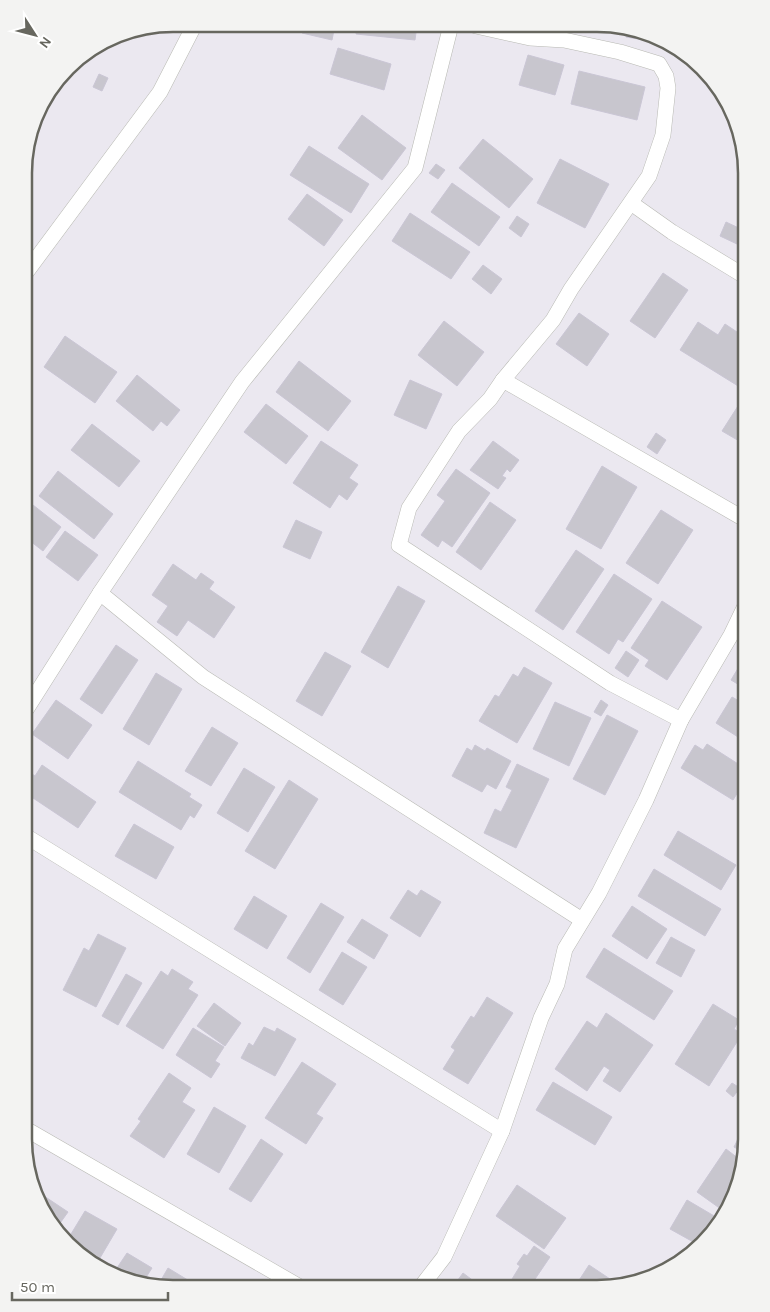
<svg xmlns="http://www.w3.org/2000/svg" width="770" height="1312" viewBox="0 0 770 1312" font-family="Karla,sans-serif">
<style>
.building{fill:#c8c6ce;stroke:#cac6d5}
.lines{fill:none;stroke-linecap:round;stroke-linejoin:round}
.street-casing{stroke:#b8b9b3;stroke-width:16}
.secondary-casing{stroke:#b8b9b2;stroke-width:16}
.street{stroke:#fff;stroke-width:15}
.secondary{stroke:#fff;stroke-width:15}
.rim{fill:none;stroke:#67675f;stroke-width:2.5}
</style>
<rect width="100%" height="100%" fill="#ebe8f0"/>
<g class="building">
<path d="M304,25H335L332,40L302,33Z"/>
<path d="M357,25H417L415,40L356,34Z"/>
<path d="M628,28L662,43L626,37Z"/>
<path d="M338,48L391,64L384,90L330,74Z"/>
<path d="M528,55L564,65L555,95L519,85Z"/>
<path d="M579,71L645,87L637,120L571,104Z"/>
<path d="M99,74L108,78L102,91L93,87Z"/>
<path d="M362,115L406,148L382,180L338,148Z"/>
<path d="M483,139L533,179L509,208L459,168Z"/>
<path d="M309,146L369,184L351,213L290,175Z"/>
<path d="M560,159L609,184L585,228L537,203Z"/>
<path d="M436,164L445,170L438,179L429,173Z"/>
<path d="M452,183L500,217L479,246L431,212Z"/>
<path d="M307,194L343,220L324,246L288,219Z"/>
<path d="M410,213L470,252L451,279L392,241Z"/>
<path d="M517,216L529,224L521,237L509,228Z"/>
<path d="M726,222L743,230L737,244L720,236Z"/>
<path d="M483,265L502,279L491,294L472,279Z"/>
<path d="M663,273L688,290L655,338L630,321Z"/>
<path d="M579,313L609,334L587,366L556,344Z"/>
<path d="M444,321L484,352L457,386L418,355Z"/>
<path d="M698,322L718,335L725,324L746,338L741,349L746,352V385L743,389L680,350Z"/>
<path d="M65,336L117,372L95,403L44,367Z"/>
<path d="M299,361L351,401L328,431L276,392Z"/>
<path d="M137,375L180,410L167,426L161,421L153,431L116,401Z"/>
<path d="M410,380L442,394L426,429L394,415Z"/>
<path d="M266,404L308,436L286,464L244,432Z"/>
<path d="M738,406L746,411V445L722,431Z"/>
<path d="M92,424L140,461L119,487L71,450Z"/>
<path d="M656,433L666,440L657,454L647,447Z"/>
<path d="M321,441L358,465L349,478L358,484L347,500L339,494L330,508L293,483Z"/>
<path d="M493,441L519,460L510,472L507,469L502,476L506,478L498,489L470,470Z"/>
<path d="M602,466L637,487L601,549L566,529Z"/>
<path d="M456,469L490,493L452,547L442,540L438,547L421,535L445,501L437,495Z"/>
<path d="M58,471L113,514L94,539L39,496Z"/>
<path d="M490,502L516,520L481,570L456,552Z"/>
<path d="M33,505L61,527L43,551L25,537V516Z"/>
<path d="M661,510L693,530L658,584L626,563Z"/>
<path d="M296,520L322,532L310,559L283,547Z"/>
<path d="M65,531L98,555L78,581L46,557Z"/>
<path d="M576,550L604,569L563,630L535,611Z"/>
<path d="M173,564L196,580L201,573L214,582L209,589L235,607L214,638L188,620L177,636L157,622L168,606L152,595Z"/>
<path d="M614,574L652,599L623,642L618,639L609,654L576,632Z"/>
<path d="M398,586L425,601L388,668L361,652Z"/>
<path d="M662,601L702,627L667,680L645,666L649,660L631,648Z"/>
<path d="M116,645L138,660L102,714L80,699Z"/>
<path d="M626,651L639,660L628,677L615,668Z"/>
<path d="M325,652L351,666L322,716L296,701Z"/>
<path d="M746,655V689L731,680Z"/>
<path d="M524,667L552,683L517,743L479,721L495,695L499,697L513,674L518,677Z"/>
<path d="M156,673L182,689L149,745L123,729Z"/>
<path d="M732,697L746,705V742L716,723Z"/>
<path d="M56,700L92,725L68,759L32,734Z"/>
<path d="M601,700L608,705L601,716L594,712Z"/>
<path d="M555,702L591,718L569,766L533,749Z"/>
<path d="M607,715L638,731L605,795L573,779Z"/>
<path d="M212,727L238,743L211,786L185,771Z"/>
<path d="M707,744L746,769V779L733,800L681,768L695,745L703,750Z"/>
<path d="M475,745L485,751L487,748L511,761L496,789L487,784L482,792L452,776L467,748L472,751Z"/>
<path d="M138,761L191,794L189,797L202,805L194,818L190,815L181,830L119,792Z"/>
<path d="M517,764L549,779L516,848L484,833L495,809L501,812L512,790L506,787Z"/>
<path d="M42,765L96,802L78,828L24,792V778L29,772L35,776Z"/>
<path d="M244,768L275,787L248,832L217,813Z"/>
<path d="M289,780L318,799L275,869L245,851Z"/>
<path d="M134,824L174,847L156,879L115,856Z"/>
<path d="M678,831L736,865L721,890L664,855Z"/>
<path d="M654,869L721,909L705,936L638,896Z"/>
<path d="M408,890L417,896L421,890L441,902L420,937L390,918Z"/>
<path d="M254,896L287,916L267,949L234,929Z"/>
<path d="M321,903L344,917L310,973L287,958Z"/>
<path d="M632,906L667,929L647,959L612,936Z"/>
<path d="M362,919L388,935L374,959L347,942Z"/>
<path d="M98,934L126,948L96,1007L63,990L84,948L89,951Z"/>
<path d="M671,937L695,950L681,977L656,963Z"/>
<path d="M604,948L673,991L654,1020L586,977Z"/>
<path d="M342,952L367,967L343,1005L319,990Z"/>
<path d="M172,969L193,982L188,989L198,995L163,1049L126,1026L161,971L168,976Z"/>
<path d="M126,974L142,983L118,1025L102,1016Z"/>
<path d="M487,997L513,1013L468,1084L443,1069L455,1050L451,1047L471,1016L474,1018Z"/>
<path d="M214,1003L241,1023L225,1046L197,1026Z"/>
<path d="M713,1004L739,1020L734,1029L742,1034L709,1086L675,1064Z"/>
<path d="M606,1013L653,1045L620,1092L603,1081L610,1070L604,1066L587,1091L555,1069L587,1021L597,1028Z"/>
<path d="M264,1027L275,1032L277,1028L296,1039L275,1076L241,1058L249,1043L253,1046Z"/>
<path d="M193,1028L224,1047L215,1061L220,1064L211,1078L176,1055Z"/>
<path d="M302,1062L336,1084L316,1114L323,1118L306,1144L265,1118Z"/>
<path d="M169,1073L191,1088L182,1102L195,1110L164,1158L130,1136L141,1121L138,1119Z"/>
<path d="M553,1082L612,1117L595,1145L536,1110Z"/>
<path d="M732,1083L740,1088L733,1097L726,1091Z"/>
<path d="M214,1107L246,1126L219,1173L187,1154Z"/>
<path d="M744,1127L746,1128L745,1153L734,1147Z"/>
<path d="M261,1139L283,1154L251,1202L229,1189Z"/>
<path d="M726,1149L743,1162L738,1187L725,1212L697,1192Z"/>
<path d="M517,1185L566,1218L544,1249L496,1216Z"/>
<path d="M41,1194L68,1212L58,1226L38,1199Z"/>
<path d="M687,1200L721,1220L715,1229L697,1244L670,1229Z"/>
<path d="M85,1211L117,1229L97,1263L82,1257L68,1239Z"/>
<path d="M534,1246L550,1257L529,1288H515L509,1284L520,1266L517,1264L524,1254L527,1256Z"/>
<path d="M127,1253L152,1268L143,1282L115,1271Z"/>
<path d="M589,1265L613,1281L610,1286L574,1288Z"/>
<path d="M168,1268L196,1285L195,1287H157Z"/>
<path d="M463,1273L483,1288H452Z"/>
</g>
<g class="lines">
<defs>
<g id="street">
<path d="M476,26L530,38L564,40L620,52L659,64L666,76L668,88L663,135L649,176L571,289L553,320L503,380L490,399L459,431L409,508L399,545L610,683L681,720"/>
<path d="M631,203L672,232L746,277"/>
<path d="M503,380L746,520"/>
<path d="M100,593L203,677L582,920"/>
<path d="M24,713L100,593L242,382L415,168L451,25"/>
<path d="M24,835L502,1131"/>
<path d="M24,1128L300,1287"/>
<path d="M420,1288L444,1257L502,1131L541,1018L557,984L565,949L599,893L646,800L681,720L731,635L746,604"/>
</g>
<path id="secondary" d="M25,274L160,92L195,24"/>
</defs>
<use href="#street" class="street-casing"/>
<use href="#secondary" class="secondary-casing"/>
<use href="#street" class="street"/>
<use href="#secondary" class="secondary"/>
</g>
<path d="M0 0H770V1312H0ZM173 32H597A141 141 0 0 1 738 173V1139A141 141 0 0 1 597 1280H173A141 141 0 0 1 32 1139V173A141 141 0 0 1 173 32Z" fill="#f3f3f2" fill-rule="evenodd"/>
<path class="rim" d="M173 32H597A141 141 0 0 1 738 173V1139A141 141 0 0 1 597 1280H173A141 141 0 0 1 32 1139V173A141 141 0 0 1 173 32Z"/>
<g transform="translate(35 35) rotate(126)" stroke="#ffffff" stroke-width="4" paint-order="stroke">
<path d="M0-4L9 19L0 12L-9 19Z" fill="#67675f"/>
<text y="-8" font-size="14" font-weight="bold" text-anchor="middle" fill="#67675f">N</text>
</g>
<path d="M12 1292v8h156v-8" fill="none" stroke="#67675f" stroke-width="2.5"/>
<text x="20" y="1292" font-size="15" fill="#67675f" stroke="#ffffff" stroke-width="4" paint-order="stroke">50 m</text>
</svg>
